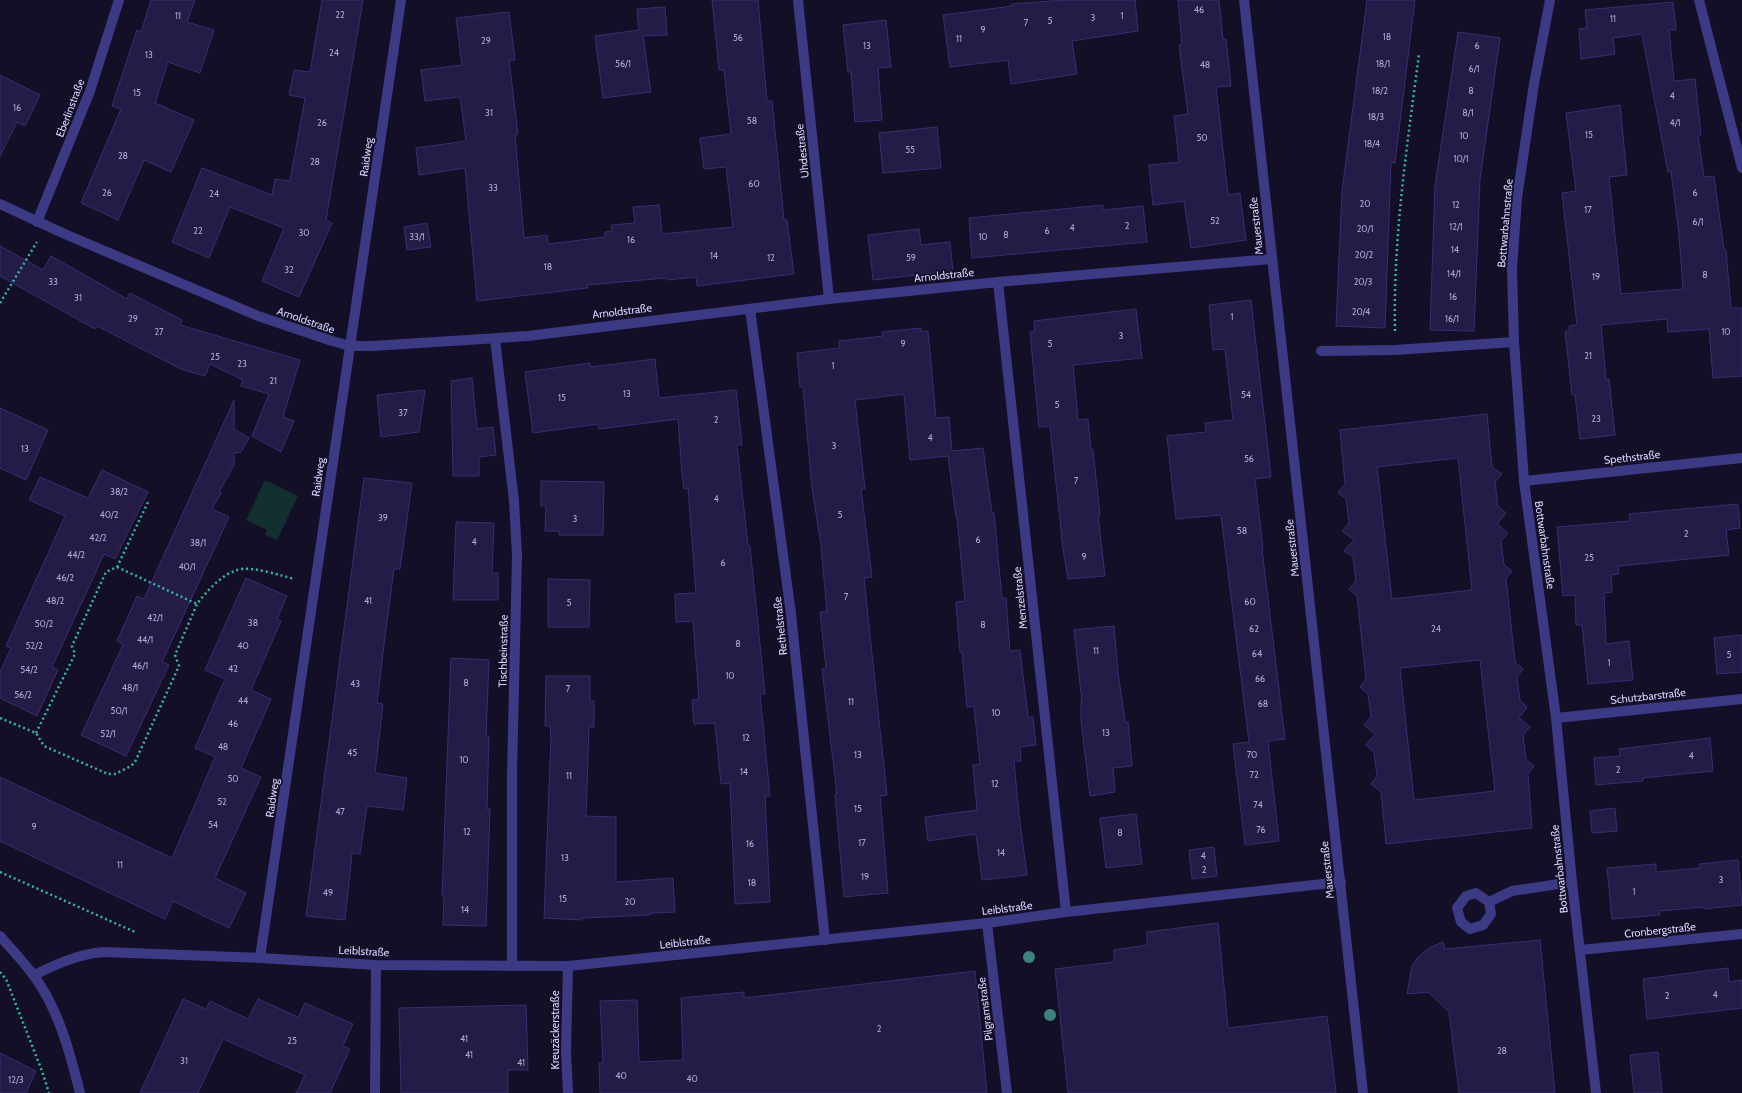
<svg xmlns="http://www.w3.org/2000/svg" width="1742" height="1093" viewBox="0 0 1742 1093" font-family="Cabin,sans-serif">
<style>
.green{fill:#12302f}
.building{fill:#241b47;stroke:#3b2d73;fill-rule:evenodd}
.lines{fill:none;stroke-linecap:round;stroke-linejoin:round}
.path{stroke:#2fb8b0;stroke-width:2.5;stroke-dasharray:2 3;stroke-linecap:butt}
.lane{stroke:#3d3a85;stroke-width:10}
.street{stroke:#3d3a85;stroke-width:10}
.tree{fill:#3d827b}
.labels{text-anchor:middle;stroke-width:3.5;stroke-linejoin:round;paint-order:stroke}
.number-label{font-size:9px;fill:#aca6d1}
.street-label{font-size:11px;fill:#d9d4ff;stroke:#130f26}
</style>
<rect width="100%" height="100%" fill="#130f26"/>
<path class="green" d="M265,480L298,496L277,540L265,535L267,530L246,520Z"/>
<g class="building">
<path d="M151,0H195L187,22L214,30L200,73L168,62L155,103L194,120L171,172L144,160L118,220L81,203L121,109L112,106L137,30L141,32Z"/>
<path d="M322,0H363L326,220L332,223L299,297L262,281L284,228L230,207L209,258L172,242L202,168L272,195L275,179L290,181L305,98L289,95L294,70L310,72Z"/>
<path d="M712,0H758L767,101H772L784,220H787L794,274L697,286L696,277L667,280L666,278L587,285L588,288L477,301L465,168L419,175L416,148L466,141L460,97L425,101L421,70L462,65L456,18L509,12L515,60H509L518,134L515,135L524,238L547,235L548,244L605,237V232L612,231L611,225L635,223L633,207L659,205L662,234L733,227L726,167L704,169L700,138L731,134L724,70H719Z"/>
<path d="M1064,0H1135L1138,31L1072,41L1077,74L1011,84L1008,60L950,67L943,15L1012,6V4Z"/>
<path d="M1178,0H1219L1223,39H1226L1231,86L1216,87L1228,195L1240,193L1246,240L1191,248L1184,201L1153,205L1149,165L1179,162L1174,116L1188,114L1179,45L1182,44Z"/>
<path d="M1367,0H1415L1395,163L1391,162L1385,328L1336,326L1342,191Z"/>
<path d="M1673,2L1676,30H1669L1674,81L1695,79L1701,135H1698L1704,177L1714,176L1724,250H1726L1731,308H1742V376L1713,378L1709,329L1668,332L1667,319L1601,325L1606,380L1609,379L1615,435L1580,439L1575,395H1572L1565,331H1570L1569,326L1577,325L1562,193L1576,191L1566,113L1620,105L1627,175L1609,177L1621,294L1683,289L1679,235L1671,171L1668,172L1642,34L1613,38L1615,54L1581,59L1579,29L1587,28L1585,10Z"/>
<path d="M665,7L667,35L643,36L651,92L603,98L595,36L639,30L637,9Z"/>
<path d="M886,20L891,67L878,68L882,120L855,122L851,72H848L843,25Z"/>
<path d="M1458,32L1500,38L1480,179L1474,331L1430,330L1435,186Z"/>
<path d="M0,75L40,95L25,126L17,122L0,156Z"/>
<path d="M937,127L941,168L883,173L879,133Z"/>
<path d="M1103,205V210L1143,206L1147,242L972,258L969,218Z"/>
<path d="M427,223L431,247L407,250L404,227Z"/>
<path d="M919,229L921,245L950,242L953,271L873,280L868,235Z"/>
<path d="M0,246L43,270L51,256L127,299L130,293L182,320L180,325L300,360L283,417L294,421L281,452L252,436L269,394L241,386L243,380L210,364L205,376L181,369L97,326L95,329L0,276Z"/>
<path d="M1251,300L1271,477L1255,479L1263,549H1262L1285,739L1268,741L1279,841L1245,845L1233,744L1249,742L1221,515L1176,519L1167,436L1206,432L1205,423L1233,420L1225,349L1213,350L1209,305Z"/>
<path d="M1136,309L1142,358L1073,365L1078,420L1088,419L1091,450H1093L1100,515H1098L1105,576L1068,579L1063,549L1050,426L1039,427L1030,332L1035,331L1034,321Z"/>
<path d="M921,328V332L928,331L936,418L949,417L952,451L983,448L992,513H994L1002,598H1006L1010,651L1020,650L1028,717H1033L1036,745L1020,747L1021,761H1014L1019,815L1027,875L982,880L976,834L928,841L925,817L977,810L973,765L980,764L974,706L967,707L962,652H960L956,602L965,601L957,517H956L948,456L910,460L904,394L855,400L865,489H861L872,577L864,578L887,795L880,796L888,893L844,897L835,794H837L822,669L826,668L820,612H827L821,545L812,488L803,387H800L797,353L839,348V341L883,336L882,332Z"/>
<path d="M655,359L659,398L736,390L742,445H737L748,546H750L765,694H760L770,796H765L770,902L735,904L730,783L721,784L715,723L694,724L692,700L699,699L693,621L676,622L675,594L696,593L688,488L684,489L682,474L678,419L599,429L598,424L533,433L525,372L590,363L591,367Z"/>
<path d="M472,378L477,429L493,427L496,455L479,457V476H453L451,381Z"/>
<path d="M425,390L419,432L381,437L377,395Z"/>
<path d="M234,400V429L249,438L241,452L234,453V465L219,492L221,493L212,509L229,517L162,662L169,665L126,756L81,735L123,645L117,641L137,596L144,599Z"/>
<path d="M0,408L48,430L26,480L0,468Z"/>
<path d="M1487,414L1492,467L1502,474L1495,482L1498,506L1506,513L1497,524L1508,533L1501,541L1504,565L1512,571L1506,579L1515,662L1523,669L1517,677L1520,701L1527,707L1519,718L1530,727L1523,735L1526,759L1534,766L1528,774L1532,828L1386,844L1381,792L1371,784L1377,776L1374,752L1366,745L1375,734L1364,725L1371,717L1368,694L1360,687L1366,679L1357,596L1349,589L1356,581L1353,557L1344,551L1354,540L1342,531L1349,523L1346,499L1338,493L1345,484L1340,430ZM1458,458L1472,590L1392,599L1377,467ZM1480,660L1495,791L1414,800L1400,668Z"/>
<path d="M102,470L148,492L115,559L104,554L52,667L58,670L37,716L0,698V672L11,648L6,646L65,516L29,500L40,477L88,498Z"/>
<path d="M364,478L412,483L400,569H394L386,628L377,703L383,704L375,773L407,778L403,810L367,806L360,854L352,853L345,920L306,916Z"/>
<path d="M541,481L604,482L603,535H559V531H545L546,506H541Z"/>
<path d="M1738,504L1740,528L1726,530L1729,555L1618,566L1619,574L1611,575L1612,592L1604,593L1606,644L1629,641L1633,680L1588,684L1582,625H1576L1575,595L1563,596L1557,527L1630,521L1629,514Z"/>
<path d="M456,522L494,523L492,573H498V600H453Z"/>
<path d="M246,578L287,596L277,619L281,621L251,690L271,699L241,768L261,777L215,878L246,893L229,928L173,901L165,919L0,841V777L172,858L215,757L195,748L225,679L205,670Z"/>
<path d="M548,579L590,580L589,627H548Z"/>
<path d="M1114,626L1118,672L1125,722H1128L1132,766L1113,768L1115,792L1090,796L1081,721V701L1082,702L1074,630Z"/>
<path d="M1742,635V672L1717,674L1714,638Z"/>
<path d="M451,658L489,660L486,736H489L487,809H490L486,926L443,925L444,896H442Z"/>
<path d="M546,676H590V701H594V727H589L586,816L616,817V882L673,878L675,912L651,913L650,915L582,918V920L544,918L551,738L550,726H545Z"/>
<path d="M1710,738L1713,771L1643,778V781L1596,785L1594,758L1620,756L1619,749Z"/>
<path d="M1615,808L1617,831L1592,833L1590,811Z"/>
<path d="M1136,814L1142,864L1106,868L1100,818Z"/>
<path d="M1214,847L1217,876L1192,879L1189,850Z"/>
<path d="M1738,860L1742,905L1704,909V907L1659,911L1660,915L1612,919L1607,868L1656,864V872L1700,868L1699,864Z"/>
<path d="M1218,923L1228,1028L1327,1016L1336,1093H1068L1055,969L1114,962V950L1147,945V932Z"/>
<path d="M1540,940L1555,1093H1459L1449,1012L1428,992L1407,994L1412,966L1418,957L1429,948L1443,942L1445,949Z"/>
<path d="M1728,968L1729,982L1742,980V1008L1647,1019L1643,979Z"/>
<path d="M975,971L987,1093H600L599,1063H603L600,1001L637,1000L639,1062L683,1060L681,998L744,992V998Z"/>
<path d="M183,999L206,1009L210,1001L248,1019L258,999L298,1017L305,1003L353,1024L343,1046L350,1049L330,1093H296L305,1075L223,1039L198,1093H140Z"/>
<path d="M526,1005L528,1070H508V1093H401L399,1008Z"/>
<path d="M1658,1052L1662,1093H1634L1630,1055Z"/>
<path d="M0,1053L36,1071L26,1093H0Z"/>
</g>
<g class="lines">
<g class="path">
<path d="M0,303L37,242"/>
<path d="M1395,331C1393,237 1407,147 1419,54"/>
<path d="M117,567L197,604"/>
<path d="M0,718L36,733L44,746L108,774H115L131,766L135,762L179,666L175,655L197,604C207,591 221,575 237,570C251,565 281,576 295,579"/>
<path d="M36,733L75,654L72,646L106,572L117,567L149,500"/>
<path d="M0,872L135,932"/>
<path d="M0,972L6,979L42,1071L49,1093"/>
</g>
<g class="lane">
<path d="M1321,351L1395,350L1514,342"/>
<path d="M1489,902L1491,914L1483,925L1470,929L1461,922L1457,908L1466,896L1476,893L1489,902L1512,891L1572,882"/>
<path d="M375,1093L376,965"/>
</g>
<g class="street">
<path d="M798,0L829,299"/>
<path d="M1244,0L1363,1093"/>
<path d="M1550,0L1534,84L1517,198L1512,269L1514,342L1524,481L1556,718L1572,882L1596,1093"/>
<path d="M1699,0L1742,168"/>
<path d="M0,204L67,235L258,316L329,340L350,346H372L528,336L829,299L998,282L1272,259"/>
<path d="M37,222L90,91L119,0"/>
<path d="M998,282L1066,912"/>
<path d="M750,309L791,614L825,940"/>
<path d="M495,339L514,501L517,555L512,774V966"/>
<path d="M1524,481L1742,458"/>
<path d="M1556,718L1742,699"/>
<path d="M987,923L1007,1093"/>
<path d="M0,936C11,949 24,962 34,976C59,1010 70,1053 80,1093"/>
<path d="M1580,950L1742,934"/>
<path d="M260,958L401,0"/>
<path d="M34,975C57,964 78,954 104,952L260,958L376,965L568,966L987,923L1066,912L1341,882"/>
<path d="M568,1093L566,1052L568,966"/>
</g>
</g>
<g class="tree">
<circle cx="1029" cy="957" r="6"/>
<circle cx="1050" cy="1015" r="6"/>
</g>
<g class="labels">
<g class="number-label">
<text x="1199" y="13">46</text>
<text x="340" y="18">22</text>
<text x="178" y="19">11</text>
<text x="1122" y="19">1</text>
<text x="1093" y="21">3</text>
<text x="1613" y="22">11</text>
<text x="1050" y="24">5</text>
<text x="1026" y="26">7</text>
<text x="983" y="33">9</text>
<text x="1387" y="40">18</text>
<text x="738" y="41">56</text>
<text x="959" y="42">11</text>
<text x="486" y="44">29</text>
<text x="867" y="49">13</text>
<text x="1477" y="49">6</text>
<text x="334" y="56">24</text>
<text x="149" y="58">13</text>
<text x="623" y="67">56/1</text>
<text x="1383" y="67">18/1</text>
<text x="1205" y="68">48</text>
<text x="1474" y="72">6/1</text>
<text x="1380" y="94">18/2</text>
<text x="1471" y="94">8</text>
<text x="137" y="96">15</text>
<text x="1672" y="99">4</text>
<text x="17" y="111">16</text>
<text x="489" y="116">31</text>
<text x="1468" y="116">8/1</text>
<text x="1376" y="120">18/3</text>
<text x="752" y="124">58</text>
<text x="322" y="126">26</text>
<text x="1675" y="126">4/1</text>
<text x="1589" y="138">15</text>
<text x="1464" y="139">10</text>
<text x="1202" y="141">50</text>
<text x="1372" y="147">18/4</text>
<text x="910" y="153">55</text>
<text x="123" y="159">28</text>
<text x="1461" y="162">10/1</text>
<text x="315" y="165">28</text>
<text x="754" y="187">60</text>
<text x="493" y="191">33</text>
<text x="107" y="196">26</text>
<text x="1695" y="196">6</text>
<text x="214" y="197">24</text>
<text x="1365" y="207">20</text>
<text x="1456" y="208">12</text>
<text x="1588" y="213">17</text>
<text x="1215" y="224">52</text>
<text x="1698" y="225">6/1</text>
<text x="1127" y="229">2</text>
<text x="1456" y="230">12/1</text>
<text x="1072" y="231">4</text>
<text x="1365" y="232">20/1</text>
<text x="198" y="234">22</text>
<text x="1047" y="234">6</text>
<text x="304" y="236">30</text>
<text x="1006" y="238">8</text>
<text x="417" y="240">33/1</text>
<text x="983" y="240">10</text>
<text x="631" y="243">16</text>
<text x="1455" y="253">14</text>
<text x="1364" y="258">20/2</text>
<text x="714" y="259">14</text>
<text x="771" y="261">12</text>
<text x="911" y="261">59</text>
<text x="548" y="270">18</text>
<text x="289" y="273">32</text>
<text x="1454" y="277">14/1</text>
<text x="1705" y="278">8</text>
<text x="1596" y="280">19</text>
<text x="53" y="285">33</text>
<text x="1363" y="285">20/3</text>
<text x="1453" y="300">16</text>
<text x="78" y="301">31</text>
<text x="1361" y="315">20/4</text>
<text x="1232" y="320">1</text>
<text x="133" y="322">29</text>
<text x="1452" y="322">16/1</text>
<text x="159" y="335">27</text>
<text x="1726" y="335">10</text>
<text x="1121" y="339">3</text>
<text x="903" y="347">9</text>
<text x="1050" y="347">5</text>
<text x="1588" y="359">21</text>
<text x="215" y="360">25</text>
<text x="242" y="367">23</text>
<text x="833" y="369">1</text>
<text x="273" y="384">21</text>
<text x="627" y="397">13</text>
<text x="1246" y="398">54</text>
<text x="562" y="401">15</text>
<text x="1057" y="408">5</text>
<text x="403" y="416">37</text>
<text x="1596" y="422">23</text>
<text x="716" y="423">2</text>
<text x="930" y="441">4</text>
<text x="834" y="449">3</text>
<text x="25" y="452">13</text>
<text x="1249" y="462">56</text>
<text x="1076" y="484">7</text>
<text x="119" y="495">38/2</text>
<text x="716" y="502">4</text>
<text x="109" y="518">40/2</text>
<text x="840" y="518">5</text>
<text x="383" y="521">39</text>
<text x="575" y="522">3</text>
<text x="1242" y="534">58</text>
<text x="1686" y="537">2</text>
<text x="98" y="541">42/2</text>
<text x="978" y="543">6</text>
<text x="474" y="545">4</text>
<text x="198" y="546">38/1</text>
<text x="76" y="558">44/2</text>
<text x="1084" y="560">9</text>
<text x="1589" y="561">25</text>
<text x="723" y="566">6</text>
<text x="187" y="570">40/1</text>
<text x="65" y="581">46/2</text>
<text x="846" y="600">7</text>
<text x="55" y="604">48/2</text>
<text x="368" y="604">41</text>
<text x="1250" y="605">60</text>
<text x="569" y="606">5</text>
<text x="155" y="621">42/1</text>
<text x="253" y="626">38</text>
<text x="44" y="627">50/2</text>
<text x="983" y="628">8</text>
<text x="1254" y="632">62</text>
<text x="1436" y="632">24</text>
<text x="145" y="643">44/1</text>
<text x="738" y="647">8</text>
<text x="34" y="649">52/2</text>
<text x="243" y="649">40</text>
<text x="1096" y="654">11</text>
<text x="1257" y="657">64</text>
<text x="1729" y="658">5</text>
<text x="1609" y="666">1</text>
<text x="140" y="669">46/1</text>
<text x="233" y="672">42</text>
<text x="29" y="673">54/2</text>
<text x="730" y="679">10</text>
<text x="1260" y="682">66</text>
<text x="466" y="686">8</text>
<text x="355" y="687">43</text>
<text x="130" y="691">48/1</text>
<text x="568" y="692">7</text>
<text x="23" y="698">56/2</text>
<text x="243" y="704">44</text>
<text x="851" y="705">11</text>
<text x="1263" y="707">68</text>
<text x="119" y="714">50/1</text>
<text x="996" y="716">10</text>
<text x="233" y="727">46</text>
<text x="1106" y="736">13</text>
<text x="108" y="737">52/1</text>
<text x="746" y="741">12</text>
<text x="223" y="750">48</text>
<text x="352" y="756">45</text>
<text x="858" y="758">13</text>
<text x="1252" y="758">70</text>
<text x="1691" y="759">4</text>
<text x="464" y="763">10</text>
<text x="1618" y="773">2</text>
<text x="744" y="775">14</text>
<text x="1254" y="778">72</text>
<text x="569" y="779">11</text>
<text x="233" y="782">50</text>
<text x="995" y="787">12</text>
<text x="222" y="805">52</text>
<text x="1258" y="808">74</text>
<text x="858" y="812">15</text>
<text x="340" y="815">47</text>
<text x="213" y="828">54</text>
<text x="34" y="830">9</text>
<text x="1261" y="833">76</text>
<text x="467" y="835">12</text>
<text x="1120" y="836">8</text>
<text x="862" y="846">17</text>
<text x="750" y="847">16</text>
<text x="1001" y="856">14</text>
<text x="1203" y="859">4</text>
<text x="565" y="861">13</text>
<text x="120" y="868">11</text>
<text x="1204" y="873">2</text>
<text x="865" y="880">19</text>
<text x="1721" y="883">3</text>
<text x="752" y="886">18</text>
<text x="1634" y="895">1</text>
<text x="328" y="896">49</text>
<text x="563" y="902">15</text>
<text x="630" y="905">20</text>
<text x="465" y="913">14</text>
<text x="1715" y="998">4</text>
<text x="1667" y="999">2</text>
<text x="879" y="1032">2</text>
<text x="464" y="1042">41</text>
<text x="292" y="1044">25</text>
<text x="1502" y="1054">28</text>
<text x="469" y="1058">41</text>
<text x="184" y="1064">31</text>
<text x="521" y="1066">41</text>
<text x="621" y="1079">40</text>
<text x="692" y="1082">40</text>
<text x="16" y="1083">12/3</text>
</g>
<g class="street-label">
<text transform="translate(70 108) rotate(-69)" y="4">Eberlinstraße</text>
<text transform="translate(802 151) rotate(-96)" y="4">Uhdestraße</text>
<text transform="translate(366 157) rotate(-82)" y="4">Raidweg</text>
<text transform="translate(1505 223) rotate(-85)" y="4">Bottwarbahnstraße</text>
<text transform="translate(1256 226) rotate(-96)" y="4">Mauerstraße</text>
<text transform="translate(944 275) rotate(-6)" y="4">Arnoldstraße</text>
<text transform="translate(622 311) rotate(-7)" y="4">Arnoldstraße</text>
<text transform="translate(306 320) rotate(19)" y="4">Arnoldstraße</text>
<text transform="translate(1632 457) rotate(-6)" y="4">Spethstraße</text>
<text transform="translate(318 477) rotate(-82)" y="4">Raidweg</text>
<text transform="translate(1545 545) rotate(82)" y="4">Bottwarbahnstraße</text>
<text transform="translate(1292 548) rotate(-96)" y="4">Mauerstraße</text>
<text transform="translate(1020 598) rotate(-96)" y="4">Menzelstraße</text>
<text transform="translate(780 626) rotate(-96)" y="4">Rethelstraße</text>
<text transform="translate(503 651) rotate(-89)" y="4">Tischbeinstraße</text>
<text transform="translate(1648 696) rotate(-6)" y="4">Schutzbarstraße</text>
<text transform="translate(272 798) rotate(-82)" y="4">Raidweg</text>
<text transform="translate(1559 869) rotate(-96)" y="4">Bottwarbahnstraße</text>
<text transform="translate(1327 870) rotate(-96)" y="4">Mauerstraße</text>
<text transform="translate(1007 908) rotate(-7)" y="4">Leiblstraße</text>
<text transform="translate(1660 930) rotate(-6)" y="4">Cronbergstraße</text>
<text transform="translate(685 942) rotate(-6)" y="4">Leiblstraße</text>
<text transform="translate(364 951) rotate(3)" y="4">Leiblstraße</text>
<text transform="translate(985 1009) rotate(-97)" y="4">Pilgramstraße</text>
<text transform="translate(555 1030) rotate(-90)" y="4">Kreuzäckerstraße</text>
</g>
</g>
</svg>
